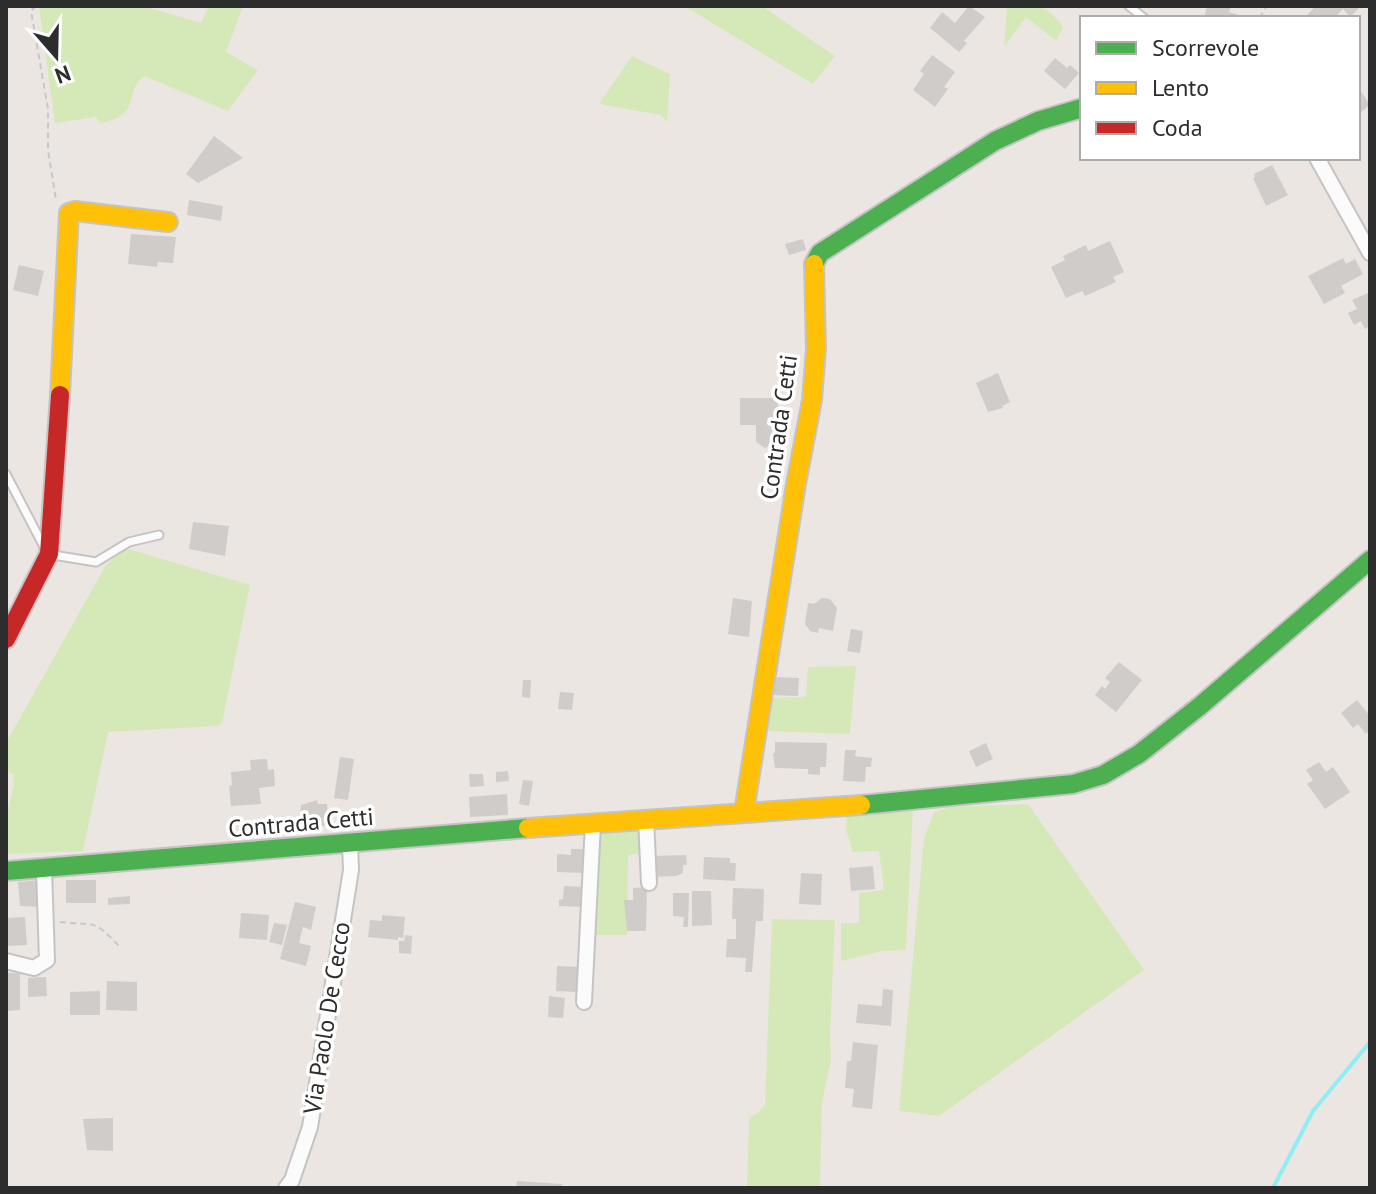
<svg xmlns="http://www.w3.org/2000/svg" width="1376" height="1194" viewBox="0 0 1376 1194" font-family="'PT Sans',sans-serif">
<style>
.green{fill:#d5e9b8}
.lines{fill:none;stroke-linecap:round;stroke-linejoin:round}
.stream{stroke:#8fedf4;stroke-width:4}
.building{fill:#d0ccc9}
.lane-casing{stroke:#c5c3c4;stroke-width:11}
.street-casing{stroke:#c5c3c4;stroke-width:18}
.fast-casing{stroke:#c5c3c4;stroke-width:22}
.slow-casing{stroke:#c5c3c4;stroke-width:22}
.jam-casing{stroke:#c5c3c4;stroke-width:22}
.path{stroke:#c8c8c8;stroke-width:2;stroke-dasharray:6 4;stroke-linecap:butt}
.lane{stroke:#fcfbfb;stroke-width:7}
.street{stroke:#fcfbfb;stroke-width:14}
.fast{stroke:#4caf50;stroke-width:18}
.slow{stroke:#ffc107;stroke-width:18}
.jam{stroke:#c62828;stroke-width:18}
.labels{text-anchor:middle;stroke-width:7;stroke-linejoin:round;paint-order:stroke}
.street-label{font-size:24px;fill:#2d2d2d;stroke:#fff}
</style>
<rect width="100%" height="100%" fill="#ece6e2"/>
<g class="green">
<path d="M143,6L201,23L209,6H243L226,52L258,70L228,111L144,76C124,91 142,117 100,123L96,117L55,123L39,7Z"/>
<path d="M684,6H762L835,56L813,84Z"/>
<path d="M1007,6C1035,6 1046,2 1063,27L1056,41L1026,17L1004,47Z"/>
<path d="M632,56L670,74L667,122L661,115L599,104Z"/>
<path d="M125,548L250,585L222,723L218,726L108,732L83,851L6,854V817L14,784L13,774L6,771V743L106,565Z"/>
<path d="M856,666L850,734L766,731L772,698L806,697L808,667Z"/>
<path d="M1028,804L1144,970L939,1116L899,1111L924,838L934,812L951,807Z"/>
<path d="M913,807L906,950L882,951L841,961V923H859V893L884,890L879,851L853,852L846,830L847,810Z"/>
<path d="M643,825L642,853L628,855L627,935H595L601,828Z"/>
<path d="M772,919L835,920L830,1035L831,1060L822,1102L820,1188H747L749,1117L758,1113L765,1104Z"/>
</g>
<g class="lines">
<path class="stream" d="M1273,1188L1313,1111L1370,1042"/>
</g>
<g class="building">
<path d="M969,6L985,17L964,41L967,43L959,52L930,28L942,12L955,23Z"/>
<path d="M1207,6H1231L1229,12L1248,18H1204Z"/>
<path d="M1316,6H1361L1350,17L1343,9L1334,18H1312L1308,14Z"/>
<path d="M932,55L955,72L944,87L948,89L935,107L913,90L924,74L920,71Z"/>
<path d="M1055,58L1067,68L1070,65L1079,73L1065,89L1044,71Z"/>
<path d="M1358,87L1370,105L1361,112H1358Z"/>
<path d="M214,136L243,158L198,183L186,174Z"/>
<path d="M1272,165L1288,195L1266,206L1253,178L1255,177L1254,174Z"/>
<path d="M189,200L223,206L221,221L187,215Z"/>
<path d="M131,234L176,237L173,263L158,262L157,267L128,264Z"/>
<path d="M803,239L806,250L789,255L785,244Z"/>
<path d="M1110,241L1124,272L1113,277L1116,282L1085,296L1082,291L1066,298L1051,267L1065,260L1063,256L1086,245L1088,251Z"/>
<path d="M1343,258L1346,264L1355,259L1363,274L1341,286L1345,293L1324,304L1308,276Z"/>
<path d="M19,265L44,271L38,296L13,290Z"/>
<path d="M1370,292V326L1365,329L1361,321L1354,325L1348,313L1357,309L1352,300Z"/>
<path d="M998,373L1010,402L1002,406L1003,408L988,412L976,383Z"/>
<path d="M740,398H778V430H773V444L765,448L756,442V425H740Z"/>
<path d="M193,522L229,526L225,556L189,549Z"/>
<path d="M733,598L752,601L749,637L728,634Z"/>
<path d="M822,598L830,599L837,608L833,631L819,628L818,633L810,631L805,624L808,603L814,604Z"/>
<path d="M851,629L863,631L860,653L847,651Z"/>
<path d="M1119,662L1142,680L1116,712L1095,695L1102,686L1105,689L1110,682L1105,678Z"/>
<path d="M774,677L799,678L798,696L773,695Z"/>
<path d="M523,680H531L530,698L522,697Z"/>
<path d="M560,692L574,693L572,710L558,709Z"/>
<path d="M1357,700L1370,716V730L1366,734L1358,724L1353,728L1341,713Z"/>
<path d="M775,742L827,743L826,767H820V775L808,774V769L775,768L773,754L775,752Z"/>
<path d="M986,743L993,759L976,767L969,751Z"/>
<path d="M845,750H856L855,756L872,758L871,767H866L865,782L843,781Z"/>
<path d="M340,757L354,759L348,800L334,798Z"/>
<path d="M267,759L268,770L274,769L275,786L259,788L261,804L231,806L229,786L232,785L231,772L251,770L250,760Z"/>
<path d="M1319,762L1326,772L1333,767L1350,792L1325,809L1307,784L1313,780L1306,770Z"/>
<path d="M508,771L509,781L496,782V772Z"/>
<path d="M469,774H483L484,786L470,787Z"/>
<path d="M523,780L533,781L529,806L519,804Z"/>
<path d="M507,794L508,815L470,817L469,797Z"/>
<path d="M317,800L318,804H327L328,826L299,824L301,805Z"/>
<path d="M571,849H585V873L557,872V854L571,855Z"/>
<path d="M686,855L687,865H683V873L676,876L653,877L652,856Z"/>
<path d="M704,857L730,858V863H736L735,881L703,879Z"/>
<path d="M873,866L875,889L851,891L849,868Z"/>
<path d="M801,873L822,874L821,905L799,904Z"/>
<path d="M41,880V907L20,906L18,882Z"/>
<rect x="66" y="880" width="30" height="23"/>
<path d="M564,886L584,887L583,907L559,906V900L563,899Z"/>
<path d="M647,887L646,931H627L624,900H633V888Z"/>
<path d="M733,888L764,889L763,921H756L752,972H745L746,958L726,957L727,939H736V919H732Z"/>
<path d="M692,891H711L712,925L692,926Z"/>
<path d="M673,893H689L688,927H683L684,917L673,916Z"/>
<path d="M130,896V904L108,905V898Z"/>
<path d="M295,902L316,907L311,930L303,927L299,943L311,946L306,966L280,959Z"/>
<path d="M241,913L269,915L267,940L239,938Z"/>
<path d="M382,915L405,917L403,938L398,937V940L368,937L370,920L382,921Z"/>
<path d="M25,917L27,945L6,946V918Z"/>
<path d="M274,923L287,925L282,945L269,942Z"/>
<path d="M405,935L412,936L411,954L399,953V941H404Z"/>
<path d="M557,966L579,967L578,992L556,991Z"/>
<path d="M6,973H20V1010L6,1011Z"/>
<path d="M46,977L47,996L28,997V978Z"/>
<path d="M107,981L137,982V1011L106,1010Z"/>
<path d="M883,989L893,990L891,1026L856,1023L858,1004L882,1006Z"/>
<path d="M100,991V1015H70V992Z"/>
<path d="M549,996L565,998L563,1018L548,1017Z"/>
<path d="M853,1042L878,1045L872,1109L852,1107L854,1089L845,1088L847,1061H851Z"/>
<path d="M113,1118V1151L87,1150L83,1119Z"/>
<path d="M517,1181L562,1184V1188H516Z"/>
</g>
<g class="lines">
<defs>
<g id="lane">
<path d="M1129,6L1144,18"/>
<path d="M6,474L44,547"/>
<path d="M53,555L96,562L129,542L159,535"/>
</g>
<g id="street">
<path d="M1317,158L1370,253"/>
<path d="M646,819L649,883"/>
<path d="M6,961L34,968L47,960L44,868"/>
<path d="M584,1002L593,823"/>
<path d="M286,1188L292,1180L310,1127L351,870L350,843"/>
</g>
<g id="fast">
<path d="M814,264L820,253L995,141L1038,121L1082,108"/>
<path d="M861,805L1073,784L1103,775L1139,754L1200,706L1370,560"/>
<path d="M6,871L528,828"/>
</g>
<g id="slow">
<path d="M60,395L69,213L75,211L168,222"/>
<path d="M744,812L796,484L812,400L816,349L814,264"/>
<path d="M528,828L861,805"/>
</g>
<path id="jam" d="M6,639L49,554L60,395"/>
</defs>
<use href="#lane" class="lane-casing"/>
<use href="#street" class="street-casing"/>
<use href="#fast" class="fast-casing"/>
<use href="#slow" class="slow-casing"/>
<use href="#jam" class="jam-casing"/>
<g class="path">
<path d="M36,6L31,11L48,109V150L56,200"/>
<path d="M1260,18L1266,6"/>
<path d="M60,922C98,926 92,918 120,947"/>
</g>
<use href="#lane" class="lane"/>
<use href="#street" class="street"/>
<use href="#fast" class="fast"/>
<use href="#slow" class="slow"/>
<use href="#jam" class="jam"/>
</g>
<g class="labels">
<g class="street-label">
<text transform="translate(779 427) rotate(-82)" y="8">Contrada Cetti</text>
<text transform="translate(301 823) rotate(-5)" y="8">Contrada Cetti</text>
<text transform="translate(327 1018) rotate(-81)" y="8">Via Paolo De Cecco</text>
</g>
</g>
<rect width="1376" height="1194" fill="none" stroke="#2d2d2d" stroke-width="16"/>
<rect x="1080" y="16" width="280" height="144" fill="#ffffff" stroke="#ababab" stroke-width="2"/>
<rect x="1096" y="42" width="40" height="12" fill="#4caf50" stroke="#ababab" stroke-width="2"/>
<text x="1152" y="56" font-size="24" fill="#2d2d2d">Scorrevole</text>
<rect x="1096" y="82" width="40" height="12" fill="#ffc107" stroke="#ababab" stroke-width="2"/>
<text x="1152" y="96" font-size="24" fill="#2d2d2d">Lento</text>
<rect x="1096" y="122" width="40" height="12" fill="#c62828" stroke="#ababab" stroke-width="2"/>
<text x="1152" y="136" font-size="24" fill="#2d2d2d">Coda</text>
<g transform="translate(56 56) rotate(160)" stroke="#ffffff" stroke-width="6" paint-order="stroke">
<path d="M0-6L14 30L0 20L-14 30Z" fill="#2d2d2d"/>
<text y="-12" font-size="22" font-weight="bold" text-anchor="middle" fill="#2d2d2d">N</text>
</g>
</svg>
